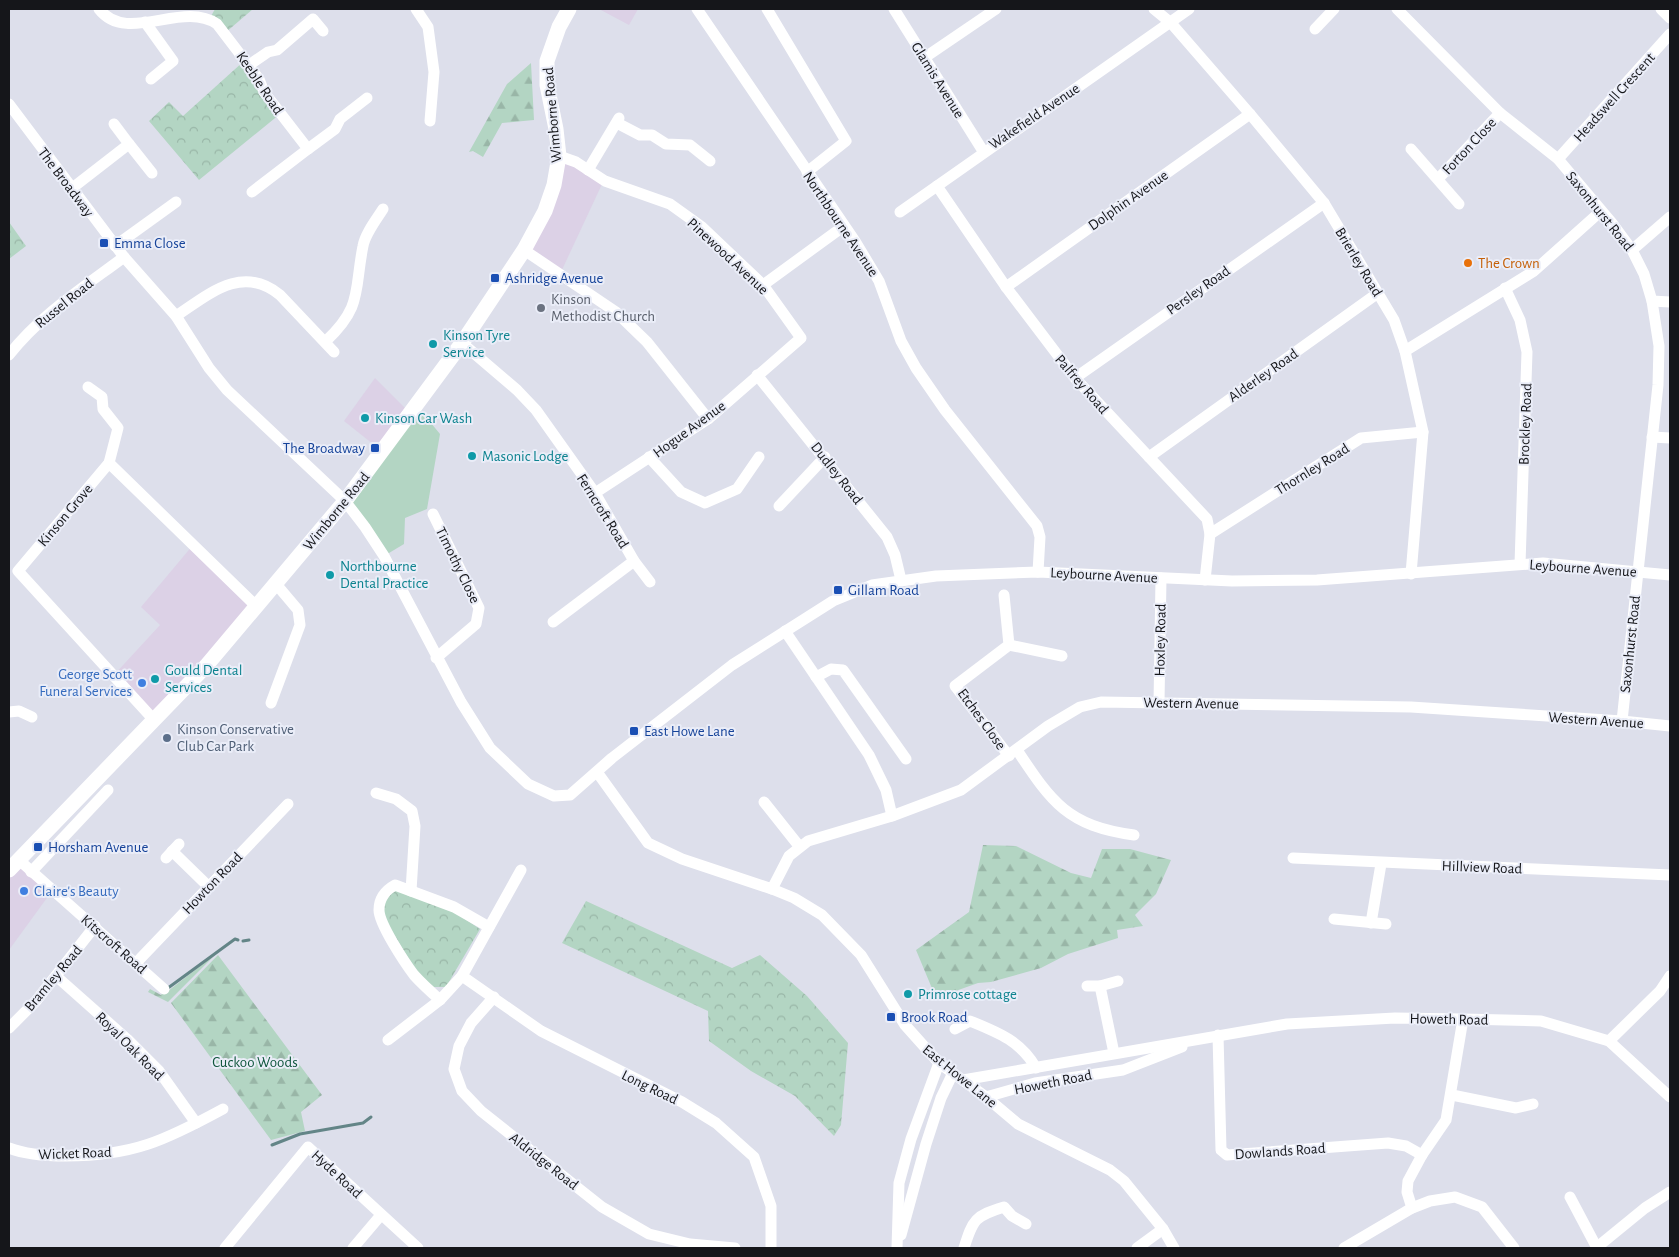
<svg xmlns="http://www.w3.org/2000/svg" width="1679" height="1257" viewBox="0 0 1679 1257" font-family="'Alegreya Sans',sans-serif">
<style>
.commercial{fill:#dcd1e6}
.grass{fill:#b3d5c3}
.forest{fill:url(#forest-firs)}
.park{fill:url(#park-crowns)}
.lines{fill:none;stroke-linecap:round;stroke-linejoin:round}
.stream{stroke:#638587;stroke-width:3}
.minor{stroke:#fff;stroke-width:11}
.major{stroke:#fff;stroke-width:15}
.transit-dot{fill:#1a4fb4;stroke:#eaedf8;stroke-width:2}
.food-dot{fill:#e8710a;stroke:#eaedf8;stroke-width:2}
.worship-dot{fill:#6b7280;stroke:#eaedf8;stroke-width:2}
.culture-dot{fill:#0f9aa8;stroke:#eaedf8;stroke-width:2}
.shop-dot{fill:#3f7fe0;stroke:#eaedf8;stroke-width:2}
.service-dot{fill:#5c6f8a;stroke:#eaedf8;stroke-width:2}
.labels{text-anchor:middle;stroke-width:4;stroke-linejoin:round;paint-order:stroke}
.street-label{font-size:15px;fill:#15161a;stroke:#eaedf8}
.transit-label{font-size:15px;fill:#164399;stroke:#eaedf8;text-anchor:start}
.food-label{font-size:15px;fill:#c56008;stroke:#eaedf8;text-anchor:start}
.worship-label{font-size:15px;fill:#5b616d;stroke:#eaedf8;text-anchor:start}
.culture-label{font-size:15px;fill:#0d838f;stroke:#eaedf8;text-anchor:start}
.shop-label{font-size:15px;fill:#366cbe;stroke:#eaedf8;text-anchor:end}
.service-label{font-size:15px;fill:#4e5e75;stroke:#eaedf8;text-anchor:start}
.park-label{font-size:15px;fill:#0f563c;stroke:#eaedf8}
</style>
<defs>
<pattern id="forest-firs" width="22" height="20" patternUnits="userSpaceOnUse" patternTransform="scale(1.25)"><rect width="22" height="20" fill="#b3d5c3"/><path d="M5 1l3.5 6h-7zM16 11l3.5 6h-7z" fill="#99b6a7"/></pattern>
<pattern id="park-crowns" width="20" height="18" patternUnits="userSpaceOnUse" patternTransform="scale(1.25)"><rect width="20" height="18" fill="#b3d5c3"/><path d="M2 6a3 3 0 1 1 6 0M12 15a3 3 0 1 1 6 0" fill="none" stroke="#99b6a7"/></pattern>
</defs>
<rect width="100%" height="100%" fill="#dddfeb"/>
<g class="commercial">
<path d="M599,9H638L629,25Z"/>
<path d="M560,158L603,182L561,272L525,250Z"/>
<path d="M375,378L410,413L383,452L344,421Z"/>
<path d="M193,545L257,607L154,720L113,676L160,625L141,607Z"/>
<path d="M19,861L52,891L9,950V871Z"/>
</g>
<path class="grass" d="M416,405L440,434L427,509L405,518L404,544L384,556L345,501Z"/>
<g class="forest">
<path d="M531,63L534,120L502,123L483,157L473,151L469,152L507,84Z"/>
<path d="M983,845L1016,846L1071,873L1091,878L1102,849H1130L1171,860L1156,894L1135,915L1143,926L1117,930L1118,938L1068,954L1041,968L991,982L978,983L936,998L916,950L969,912Z"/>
<path d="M217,953L168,1002L148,992L150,989L161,995L164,990L168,991Z"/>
<path d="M218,955L322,1095L301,1112L305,1131L271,1140L171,1003Z"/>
</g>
<g class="park">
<path d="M215,9H253L225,33L210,18Z"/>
<path d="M244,61L280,114L199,180L149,121L169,102L183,116Z"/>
<path d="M9,222L26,246L9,259Z"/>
<path d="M396,888L453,911L480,929L446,987H434L418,974L385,920C379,906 387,898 396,888Z"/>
<path d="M586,901L732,968L760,955L807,996L848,1043L841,1125L834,1136L795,1096L751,1071L709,1041L708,1011L562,943Z"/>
</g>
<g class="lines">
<g class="stream">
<path d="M243,941L249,940"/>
<path d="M168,988L235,939L238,940"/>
<path d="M272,1145L300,1134L363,1123L371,1117"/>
</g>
<g class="minor">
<path d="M99,9C127,45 182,0 217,24L259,79L264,92L308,149L252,192"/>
<path d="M416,9L428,27L434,72L430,121"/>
<path d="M697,9L855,241L879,281L901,341L916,368L945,410L1037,526L1040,537L1038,572"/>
<path d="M767,9L846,141L807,172"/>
<path d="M894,9L983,151"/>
<path d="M1154,9L1171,23L1250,114L1324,203L1394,320L1405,351L1423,432L1411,574"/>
<path d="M1397,9L1500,113L1558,159L1612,223L1632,250L1644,274L1652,301L1659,346L1658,385L1622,721"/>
<path d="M1661,9L1670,18"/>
<path d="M145,22L173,61L151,79"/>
<path d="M1315,29L1334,9"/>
<path d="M924,58L996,9"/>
<path d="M249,65L268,52L277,50L313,19L323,31"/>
<path d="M9,104L124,257L176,316L209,368L227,390L345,501L365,527L384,556L461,702L490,748L528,784L554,796L570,795L612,758L732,665L833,601L872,585L936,576L1038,572L1232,581L1317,580L1543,563L1670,575"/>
<path d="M617,123L640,135H652L666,144L690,145L710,161"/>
<path d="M129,144L152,173"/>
<path d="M308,149L335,129L340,119L367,98"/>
<path d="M1411,149L1459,204"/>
<path d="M559,156L576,162L605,181L670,204L702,227L763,285L801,338L708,419L595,493"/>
<path d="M1558,159L1670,34"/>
<path d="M588,170L619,118"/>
<path d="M1438,179L1500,113"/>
<path d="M937,186L1006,287L1075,378L1207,519L1210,534L1205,580"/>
<path d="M71,189L129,144L114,124"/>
<path d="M900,212L1189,9"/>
<path d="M115,246L176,202"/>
<path d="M524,250L616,312L647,342L708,419"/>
<path d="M1632,250L1670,217"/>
<path d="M763,285L844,226"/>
<path d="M1006,287L1250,114"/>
<path d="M1505,288L1520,320L1527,352L1520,564"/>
<path d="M1652,301L1670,302"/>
<path d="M176,316C209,294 242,264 280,295L334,352"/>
<path d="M326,341C363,306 354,291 363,246C365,234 376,220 383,209"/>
<path d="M462,343L517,390L536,410L595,493L634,561L650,582"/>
<path d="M1405,351L1534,271L1601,211"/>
<path d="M9,355C40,315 84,287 124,257"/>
<path d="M757,375L887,537L895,555L901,580"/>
<path d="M1075,378L1324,203"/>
<path d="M88,387L102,397L103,409L118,428L109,463"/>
<path d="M1652,437L1670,438"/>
<path d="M649,457L681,492L705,503L737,489L759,457"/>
<path d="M1149,457L1378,293"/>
<path d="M779,506L825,457"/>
<path d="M433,514L479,608L476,624L436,658"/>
<path d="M1210,534L1361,438L1423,432"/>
<path d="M1004,595L1009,645L955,686L1009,756"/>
<path d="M553,622L634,561"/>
<path d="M785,631L869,755L886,790L892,816"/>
<path d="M1009,645L1062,656"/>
<path d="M816,677L831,669L843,670L906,759"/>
<path d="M271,703L300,625L298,610L276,584"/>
<path d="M1159,703L1161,578"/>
<path d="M9,712L19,711L32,717"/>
<path d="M154,720L18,571L109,463L257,607"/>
<path d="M1017,750C1052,803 1068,826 1134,835"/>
<path d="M597,772L648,843L682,859L772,889L794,898L822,915L861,955L905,1025L939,1063L986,1097L1018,1124L1110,1170L1124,1181L1163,1229L1174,1248"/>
<path d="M376,793L396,799L412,811L415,826L411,891"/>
<path d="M764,802L799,846"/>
<path d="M172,851L208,886"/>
<path d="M166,858L179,844"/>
<path d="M1293,858L1670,875"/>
<path d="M19,860L164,989"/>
<path d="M31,872L108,790"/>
<path d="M772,889L789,856L808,841L892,816L961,790L1048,726L1080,707L1101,702L1411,707L1622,721L1670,726"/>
<path d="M1334,919L1386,924"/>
<path d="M1371,923L1381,864"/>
<path d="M136,963L288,804"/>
<path d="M56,976L127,1039L159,1071L196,1123"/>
<path d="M462,976L541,1031L682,1102L716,1123L754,1157L771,1206V1248"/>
<path d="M1087,986H1100L1114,1053"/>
<path d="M1100,986L1118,981"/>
<path d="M494,997L471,1023L459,1046L454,1069L462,1091L481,1111L602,1207L649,1234L690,1244L735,1248"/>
<path d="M440,1000C431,992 422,984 414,975C405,963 379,924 379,910C379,898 386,890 395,885L454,907L489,927"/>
<path d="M9,1028L36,1001L95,926"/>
<path d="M955,1029L970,1021C997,1032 1021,1041 1036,1068"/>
<path d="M1218,1035L1221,1150L1227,1155L1388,1143L1406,1146L1422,1155"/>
<path d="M388,1040L440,1000L462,976L521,870"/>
<path d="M1609,1041L1660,991L1670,976"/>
<path d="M963,1080L1287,1024L1395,1018L1463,1019L1541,1021L1609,1041L1670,1097"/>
<path d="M1452,1095L1516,1108L1533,1104"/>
<path d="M986,1097L1035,1083L1123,1070L1182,1047"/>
<path d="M9,1148C27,1155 46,1156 66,1156C133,1156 166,1140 223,1109"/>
<path d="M1570,1197L1597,1248"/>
<path d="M1412,1208L1407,1192L1408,1181L1422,1155L1446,1120L1463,1019"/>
<path d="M901,1235L926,1144L941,1098L953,1073"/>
<path d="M225,1248L308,1147L418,1248"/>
<path d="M353,1248L381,1215"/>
<path d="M897,1248L899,1183L911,1139L939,1063"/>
<path d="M964,1248C973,1219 975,1216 1004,1207L1012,1216L1026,1224"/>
<path d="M1137,1248L1163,1229"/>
<path d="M1344,1248L1412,1208L1430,1201L1455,1197L1482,1207L1514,1248"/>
<path d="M1596,1248L1645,1208L1670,1192"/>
</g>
<path class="major" d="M9,870L206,666L345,501L462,343L524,250L545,211L554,185L559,156L556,129L547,85V61L559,27L569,9"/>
</g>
<g class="transit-dot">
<rect x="99" y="238" width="10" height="10" rx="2.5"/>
<rect x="490" y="273" width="10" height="10" rx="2.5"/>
<rect x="370" y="443" width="10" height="10" rx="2.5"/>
<rect x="833" y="585" width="10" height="10" rx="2.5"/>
<rect x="629" y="726" width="10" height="10" rx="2.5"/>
<rect x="33" y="842" width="10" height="10" rx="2.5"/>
<rect x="886" y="1012" width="10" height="10" rx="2.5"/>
</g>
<circle class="food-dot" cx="1468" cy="263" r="5"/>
<circle class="worship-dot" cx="541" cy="308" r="5"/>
<g class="culture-dot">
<circle cx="433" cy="344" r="5"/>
<circle cx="365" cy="418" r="5"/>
<circle cx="472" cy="456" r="5"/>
<circle cx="330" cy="575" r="5"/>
<circle cx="155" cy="679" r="5"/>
<circle cx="908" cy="994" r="5"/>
</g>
<g class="shop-dot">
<circle cx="142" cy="683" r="5"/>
<circle cx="24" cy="891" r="5"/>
</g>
<circle class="service-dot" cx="167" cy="738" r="5"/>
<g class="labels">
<g class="street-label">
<text transform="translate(938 80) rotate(58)" y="5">Glamis Avenue</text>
<text transform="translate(260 83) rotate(56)" y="5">Keeble Road</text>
<text transform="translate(1614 97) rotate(-48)" y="5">Headswell Crescent</text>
<text transform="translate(552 115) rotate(-95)" y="5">Wimborne Road</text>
<text transform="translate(1034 116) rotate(-34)" y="5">Wakefield Avenue</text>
<text transform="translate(1469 146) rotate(-47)" y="5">Forton Close</text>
<text transform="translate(66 182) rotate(53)" y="5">The Broadway</text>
<text transform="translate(1128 200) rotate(-35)" y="5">Dolphin Avenue</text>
<text transform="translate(1600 211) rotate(51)" y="5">Saxonhurst Road</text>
<text transform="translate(841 224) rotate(56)" y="5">Northbourne Avenue</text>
<text transform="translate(728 256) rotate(43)" y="5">Pinewood Avenue</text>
<text transform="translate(1359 262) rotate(59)" y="5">Brierley Road</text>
<text transform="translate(1198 290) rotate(-35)" y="5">Persley Road</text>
<text transform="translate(64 303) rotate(-39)" y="5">Russel Road</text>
<text transform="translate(1263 375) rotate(-35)" y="5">Alderley Road</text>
<text transform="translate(1082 384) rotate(49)" y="5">Palfrey Road</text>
<text transform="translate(1525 424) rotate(-88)" y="5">Brockley Road</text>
<text transform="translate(689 429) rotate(-36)" y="5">Hogue Avenue</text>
<text transform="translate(1312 469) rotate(-32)" y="5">Thornley Road</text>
<text transform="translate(837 473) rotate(52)" y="5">Dudley Road</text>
<text transform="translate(336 511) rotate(-51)" y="5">Wimborne Road</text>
<text transform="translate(603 511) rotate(58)" y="5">Ferncroft Road</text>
<text transform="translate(65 515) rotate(-50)" y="5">Kinson Grove</text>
<text transform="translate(458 565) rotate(64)" y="5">Timothy Close</text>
<text transform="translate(1583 568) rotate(4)" y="5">Leybourne Avenue</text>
<text transform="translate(1104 575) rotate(3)" y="5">Leybourne Avenue</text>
<text transform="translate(1160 640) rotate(-89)" y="5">Hoxley Road</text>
<text transform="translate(1630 644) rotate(-84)" y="5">Saxonhurst Road</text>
<text transform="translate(1191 703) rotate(1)" y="5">Western Avenue</text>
<text transform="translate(982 719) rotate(54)" y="5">Etches Close</text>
<text transform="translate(1596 720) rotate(4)" y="5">Western Avenue</text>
<text transform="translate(1482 867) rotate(2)" y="5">Hillview Road</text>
<text transform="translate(212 883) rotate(-46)" y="5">Howton Road</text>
<text transform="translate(114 944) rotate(41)" y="5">Kitscroft Road</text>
<text transform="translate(53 978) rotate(-50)" y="5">Bramley Road</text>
<text transform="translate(1449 1019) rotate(1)" y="5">Howeth Road</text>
<text transform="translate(130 1046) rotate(45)" y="5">Royal Oak Road</text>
<text transform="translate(960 1076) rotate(39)" y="5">East Howe Lane</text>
<text transform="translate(1053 1082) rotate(-11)" y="5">Howeth Road</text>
<text transform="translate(650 1087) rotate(26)" y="5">Long Road</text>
<text transform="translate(1280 1151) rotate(-4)" y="5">Dowlands Road</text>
<text transform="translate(75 1153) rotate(-2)" y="5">Wicket Road</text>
<text transform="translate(544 1161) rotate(38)" y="5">Aldridge Road</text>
<text transform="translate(337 1174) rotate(43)" y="5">Hyde Road</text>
</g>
<g class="transit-label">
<text x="114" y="248">Emma Close</text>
<text x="505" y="283">Ashridge Avenue</text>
<text x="365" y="453" text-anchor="end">The Broadway</text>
<text x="848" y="595">Gillam Road</text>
<text x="644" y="736">East Howe Lane</text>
<text x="48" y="852">Horsham Avenue</text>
<text x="901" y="1022">Brook Road</text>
</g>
<g class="food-label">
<text x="1478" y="268">The Crown</text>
</g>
<g class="worship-label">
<text x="551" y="304">Kinson<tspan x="551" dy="17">Methodist Church</tspan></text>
</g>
<g class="culture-label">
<text x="443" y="340">Kinson Tyre<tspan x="443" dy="17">Service</tspan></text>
<text x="375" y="423">Kinson Car Wash</text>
<text x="482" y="461">Masonic Lodge</text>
<text x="340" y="571">Northbourne<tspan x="340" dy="17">Dental Practice</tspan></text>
<text x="165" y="675">Gould Dental<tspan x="165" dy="17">Services</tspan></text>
<text x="918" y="999">Primrose cottage</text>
</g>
<g class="shop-label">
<text x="132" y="679">George Scott<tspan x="132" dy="17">Funeral Services</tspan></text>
<text x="34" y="896" text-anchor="start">Claire's Beauty</text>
</g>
<g class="service-label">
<text x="177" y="734">Kinson Conservative<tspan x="177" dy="17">Club Car Park</tspan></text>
</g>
<g class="park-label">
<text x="255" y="1067">Cuckoo Woods</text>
</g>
</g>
<rect width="1679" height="1257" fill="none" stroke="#15161a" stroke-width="20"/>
</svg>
